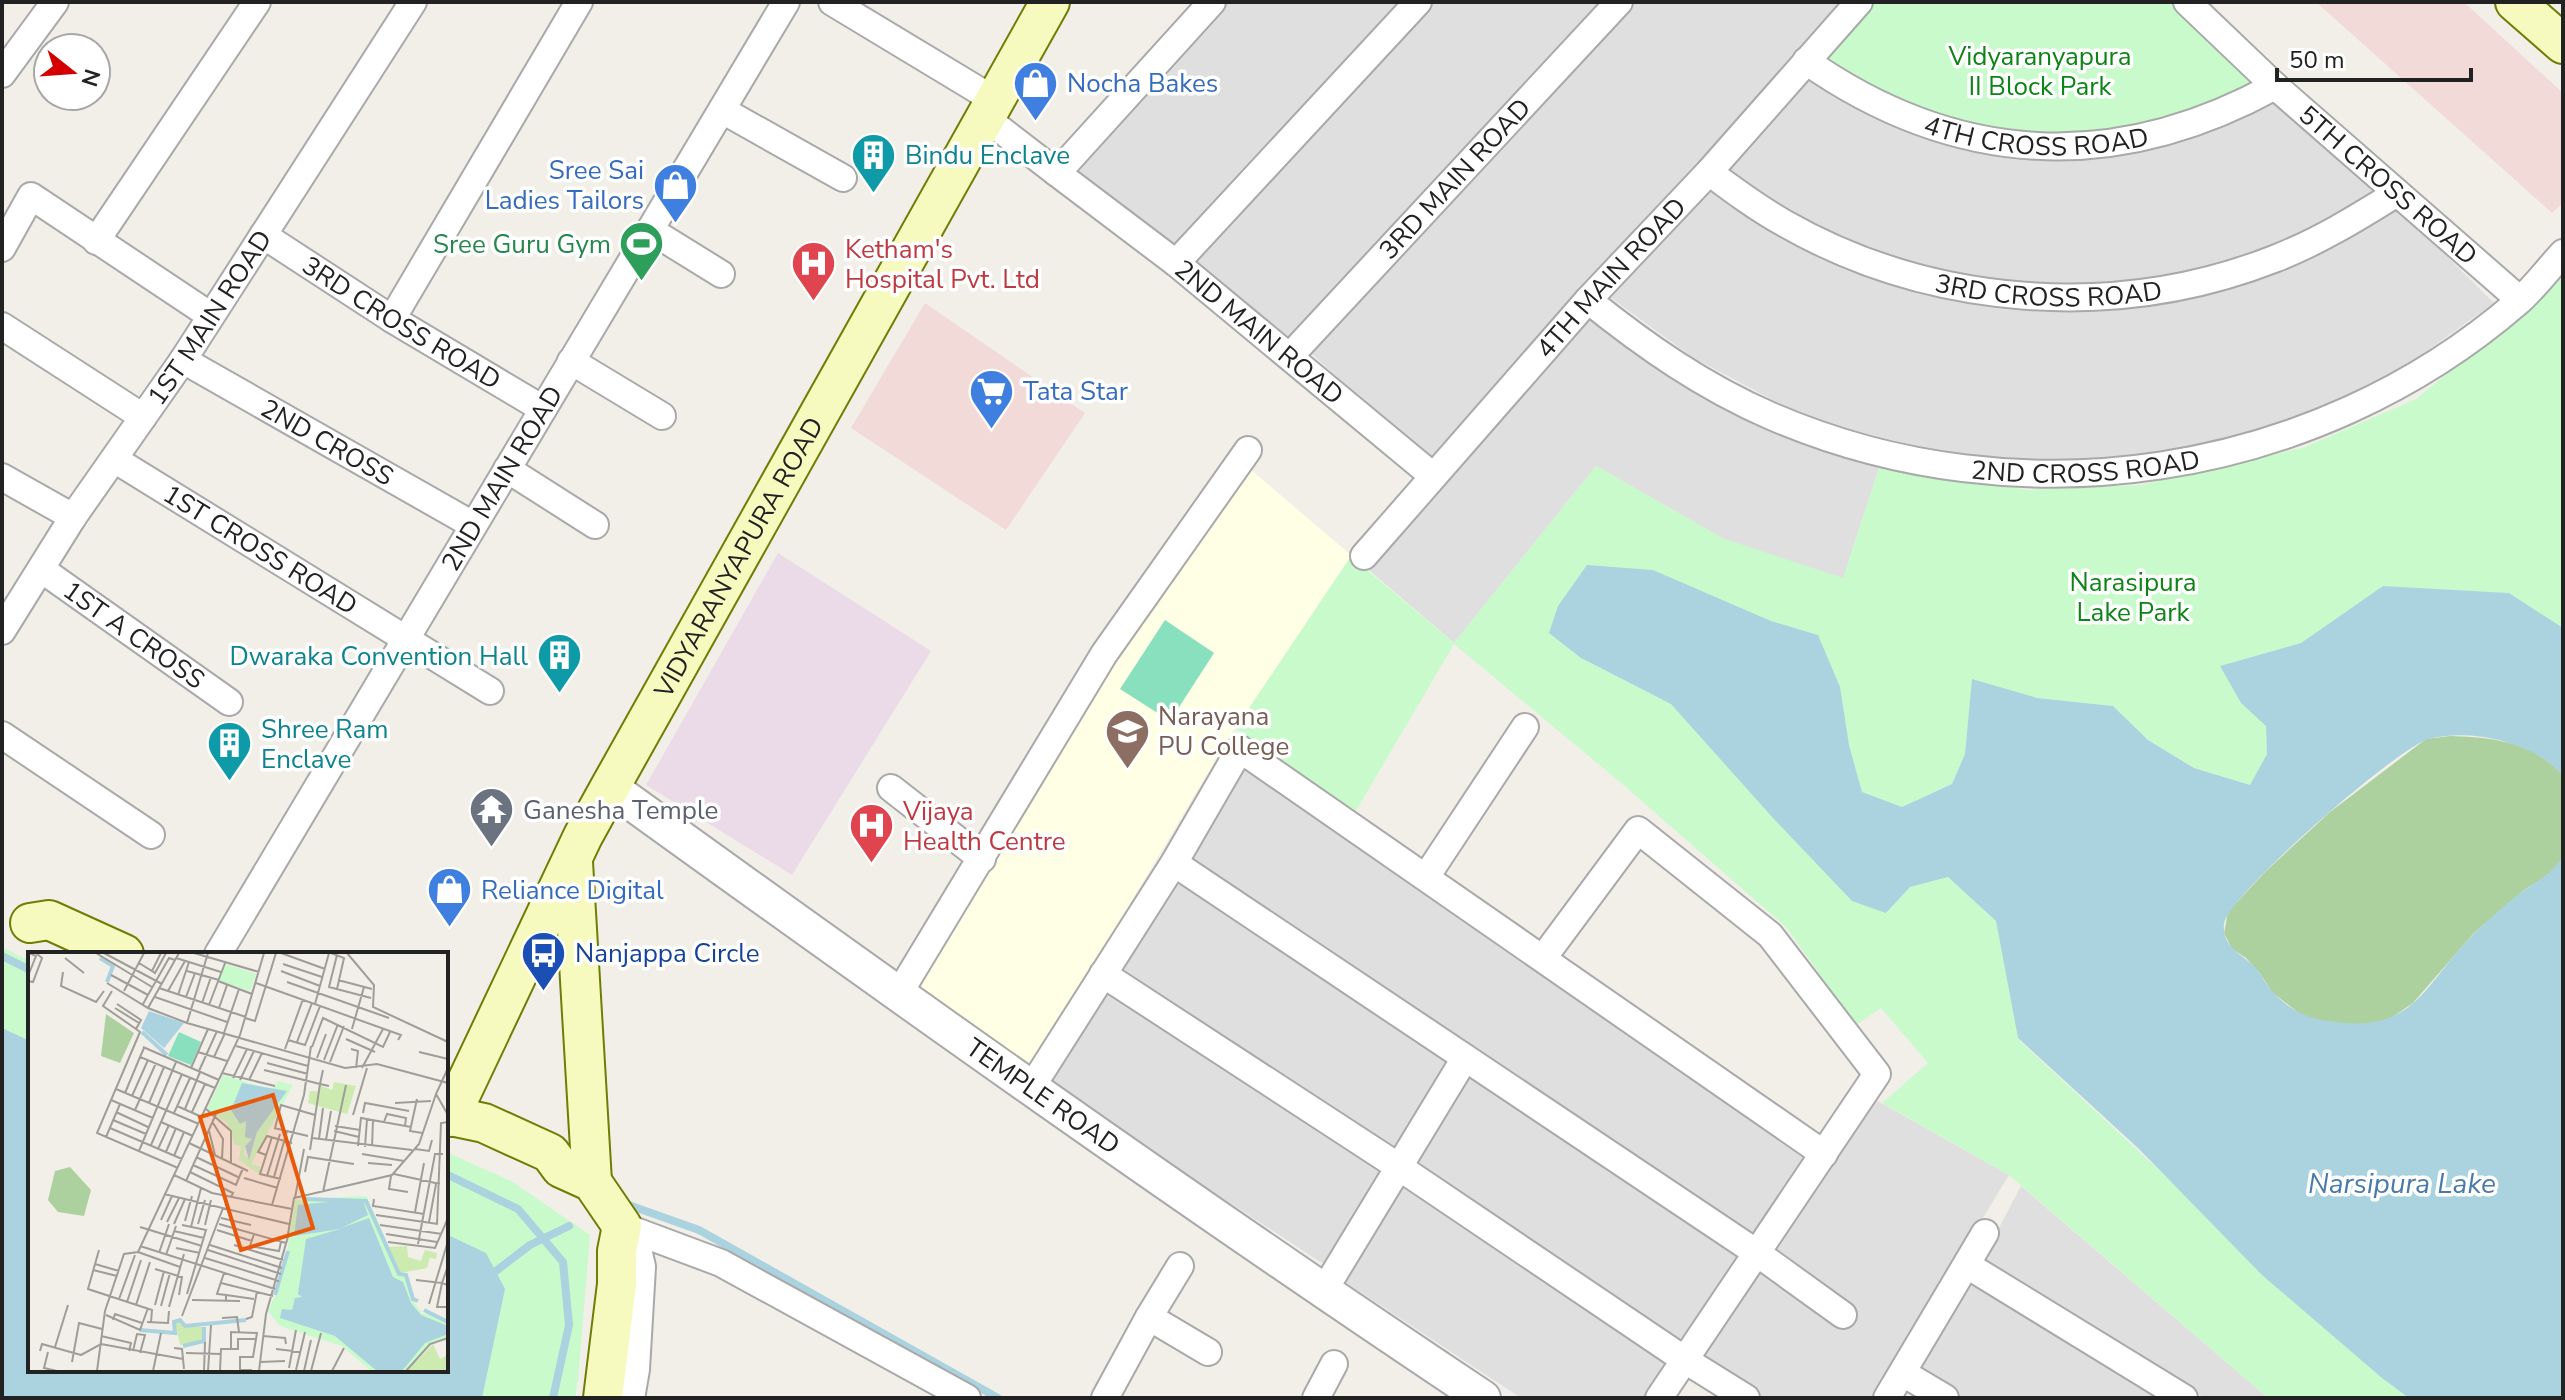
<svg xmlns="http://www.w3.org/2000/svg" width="2565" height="1400" viewBox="0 0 2565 1400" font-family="'Nunito Sans',sans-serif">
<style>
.residential{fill:#e0dfdf}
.commercial{fill:#f2dad9}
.industrial{fill:#ebdbe8}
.education{fill:#ffffe5}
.forest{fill:#add19e}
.park{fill:#c8facc}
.pitch{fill:#88e0be}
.water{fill:#aad3df}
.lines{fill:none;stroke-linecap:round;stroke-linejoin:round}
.stream{stroke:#aad3df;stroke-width:8}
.minor-casing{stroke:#a9a9a9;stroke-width:30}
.tertiary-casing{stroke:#a9a9a9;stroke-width:38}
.secondary-casing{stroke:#707d05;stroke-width:42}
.minor{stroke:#fff;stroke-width:26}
.tertiary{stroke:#fff;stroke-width:34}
.secondary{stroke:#f7fabf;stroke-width:38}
.labels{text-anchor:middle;stroke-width:7;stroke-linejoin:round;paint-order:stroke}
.park-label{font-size:26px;fill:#0c8416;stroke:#fff}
.shop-label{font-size:26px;fill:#366cbe;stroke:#fff;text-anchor:start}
.street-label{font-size:26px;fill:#222;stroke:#fff}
.culture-label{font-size:26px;fill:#0d838f;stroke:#fff;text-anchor:start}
.leisure-label{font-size:26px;fill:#27864d;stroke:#fff;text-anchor:end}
.health-label{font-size:26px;fill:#be3a42;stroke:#fff;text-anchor:start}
.education-label{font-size:26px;fill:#785e54;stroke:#fff;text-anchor:start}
.worship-label{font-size:26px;fill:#5b616d;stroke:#fff;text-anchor:start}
.transit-label{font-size:26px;fill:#164399;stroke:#fff;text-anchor:start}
.water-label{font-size:28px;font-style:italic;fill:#4a7aab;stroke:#fff}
.inset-river{fill:none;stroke:#aad3df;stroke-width:4}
.inset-road{fill:none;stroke:#9f9d99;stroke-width:2}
.view{fill:#e8590c;fill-opacity:0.15;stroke:#e8590c;stroke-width:4}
.inset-edge{fill:none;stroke:#222;stroke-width:4}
</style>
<rect width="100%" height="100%" fill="#f2efe9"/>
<g class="residential">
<path d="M1223,2H1403L1172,256L1074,166Z"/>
<path d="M1426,2H1609L1289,351L1190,260Z"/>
<path d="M1634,2H1848L1428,461L1312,354Z"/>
<path d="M1809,70L2081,158L2121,154L2161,147L2200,135L2274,101L2375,193L2299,235L2259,252L2217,265L2132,282L2045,286L1958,277L1833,239L1719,172Z"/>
<path d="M1707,183L1783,236L1866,277L1910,291L1955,302L2001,309L2047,312H2094L2140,308L2230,288L2317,254L2396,206L2494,303L2414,360L2371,384L2282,423L2235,438L2139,457L2090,461L2038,462L1934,451L1833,425L1784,406L1692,357L1607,295Z"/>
<path d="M1590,313L1657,365L1761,426L1880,465L1843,579L1724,539L1596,466L1454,643L1367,569Z"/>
<path d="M1241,760L1808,1154L1749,1239L1182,861Z"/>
<path d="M1174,870L1455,1059L1395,1155L1111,972Z"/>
<path d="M1104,986L1387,1171L1325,1265L1042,1080Z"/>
<path d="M1468,1069L1743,1253L1681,1348L1408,1167Z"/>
<path d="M1865,1094L2009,1175L1874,1398H1756L1696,1361Z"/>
<path d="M1401,1183L1673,1361L1649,1398H1521L1339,1278Z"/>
<path d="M2021,1186L2268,1398H2205L1981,1262Z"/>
<path d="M1965,1275L2169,1398H1959L1910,1368Z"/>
</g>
<g class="commercial">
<path d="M2316,2H2464L2563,93V203L2552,213Z"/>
<path d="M925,303L1085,413L1006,530L851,428Z"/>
</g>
<path class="industrial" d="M778,553L931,651L792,875L646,785Z"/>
<path class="education" d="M1243,463L1454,643L1356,811L1234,729L1028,1075L908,986L1123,644Z"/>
<path class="forest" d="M2450,736C2492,737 2535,742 2563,776V856L2559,863L2550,874L2524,890L2473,934L2413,1003L2388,1020L2360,1026L2316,1020L2300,1014L2273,993L2259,972L2246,958L2232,949L2224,933L2228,912L2265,872L2330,812L2426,739Z"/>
<g class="park">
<path d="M1872,2H2170L2258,82L2166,124L2032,139L1921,115L1821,59Z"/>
<path d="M2563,270V628L2509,593L2383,586L2301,643L2220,666L2241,703L2266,726L2267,754L2250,785L2195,768L2148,740L2113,706L2037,698L1973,680L1965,754L1952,784L1902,807L1862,792L1818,635L1771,621L1581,658L1671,704L1703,738L1886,913L1910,887L1948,877L1996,921L2018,1039L2382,1378L2409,1398H2268L2009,1175L1882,1103L1928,1063L1881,1008L1856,1025L1786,927L1620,782L1454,644L1356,811L1235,729L1351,556L1454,643L1596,466L1724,539L1843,578L1880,465L2028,490L2141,485L2305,447L2416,399L2528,308Z"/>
<path d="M2,947L30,961V1370H446V1152L511,1181L590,1235L578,1380L575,1398H2Z"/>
</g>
<path class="pitch" d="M1165,620L1214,653L1170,721L1120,689Z"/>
<g class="water">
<path d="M1587,565L1653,570L1771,621L1818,635L1840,687L1849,745L1862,792L1902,807L1952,784L1965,754L1972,679L2037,698L2113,706L2148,740L2194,768L2250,785L2267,754L2266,726L2241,703L2220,666L2301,643L2383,586L2509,593L2563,628V776C2535,742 2471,728 2429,739C2398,747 2228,895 2224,924C2221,951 2250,956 2261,975C2276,1001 2298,1017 2328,1021C2420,1036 2424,979 2481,927C2495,914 2508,902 2523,891C2539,880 2553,873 2563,856V1398H2409L2382,1378L2262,1275L2139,1149L2018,1038L1996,921L1948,877L1910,887L1886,913L1852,901L1773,818L1671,704L1581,658L1549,633L1558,606Z"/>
<path d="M2,1028L30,1041V1370H446V1234L486,1253L505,1289L482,1398H2Z"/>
</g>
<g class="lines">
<g class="stream">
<path d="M2,956L30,970"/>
<path d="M446,1174L518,1209L563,1262L569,1325L553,1398"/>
<path d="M623,1203L699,1230L998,1398"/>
<path d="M496,1271L530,1245L569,1226"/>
</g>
<defs>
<g id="minor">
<path d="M832,2L996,101"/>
<path id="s1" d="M1418,2L1176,263L1433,476"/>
<path id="s2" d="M2187,2L2275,86L2520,300"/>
<path id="s3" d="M1806,61C1956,166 2115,174 2275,86"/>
<path d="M2,74L55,2"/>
<path d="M722,110L843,178"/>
<path d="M987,119L1057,173L1212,2"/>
<path id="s4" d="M1709,172C1733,190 1757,208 1784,223C1931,307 2116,321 2274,259C2318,242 2357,218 2397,193"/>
<path d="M1057,173L1176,263"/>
<path d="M650,230L721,274"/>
<path id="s5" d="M263,235L392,319L543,409"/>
<path d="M96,241L257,2"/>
<path d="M2,248L31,196L211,316"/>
<path id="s6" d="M1588,300C1645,346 1704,387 1771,416C2018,523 2314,479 2518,302C2534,288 2548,269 2563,253"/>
<path d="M392,319L579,2"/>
<path d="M2,326L143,417"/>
<path id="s7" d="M1290,356L1619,2"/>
<path id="s8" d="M183,360L473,525"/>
<path d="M571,361L662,416"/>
<path id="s9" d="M114,459L490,691"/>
<path d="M507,469L595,525"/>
<path d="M2,477L73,517"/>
<path id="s10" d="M1364,556L1588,300L1709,172L1859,2"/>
<path id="s11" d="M41,569L229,702"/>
<path id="s12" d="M2,631L73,517L183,360L413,2"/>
<path d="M2,735L151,835"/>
<path d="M891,788L982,859"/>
<path d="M1174,863L1757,1253L1843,1315"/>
<path d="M1426,877L1525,727"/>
<path id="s13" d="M218,954L786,2"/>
<path d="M1543,958L1638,830L1770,935L1877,1074L1659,1398"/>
<path d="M1103,974L1399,1167L1685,1360L1746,1398"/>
<path d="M898,995L1104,654L1248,450"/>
<path d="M1031,1088L1174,863L1240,749L1824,1154"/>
<path d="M622,1226L721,1263L967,1398"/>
<path d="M1967,1265L2184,1398"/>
<path d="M1323,1292L1465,1058"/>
<path d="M1149,1317L1180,1266"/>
<path d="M1903,1373L1945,1398"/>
<path d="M1105,1398L1149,1317L1208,1352"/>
<path d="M1316,1398L1334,1364"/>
<path d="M1887,1398L1985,1233"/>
</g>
<g id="tertiary">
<path id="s14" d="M610,787C898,995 1187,1201 1483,1398"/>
<path d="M622,1226L633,1245L638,1267L632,1369L627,1398"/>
</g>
<g id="secondary">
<path d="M2515,2L2563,44"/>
<path d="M573,862L592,1182"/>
<path d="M30,923L49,920L124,954"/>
<path d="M446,1115L484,1123L550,1153L561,1168L592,1182L622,1226L617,1251V1284L603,1398"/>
<path id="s15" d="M450,1117L583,836L610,787L1050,2"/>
</g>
</defs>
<use href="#minor" class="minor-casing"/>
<use href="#tertiary" class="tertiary-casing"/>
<use href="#secondary" class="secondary-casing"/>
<use href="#minor" class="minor"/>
<use href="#tertiary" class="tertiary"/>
<use href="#secondary" class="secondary"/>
</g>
<defs>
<symbol id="shop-pin" viewBox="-11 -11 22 30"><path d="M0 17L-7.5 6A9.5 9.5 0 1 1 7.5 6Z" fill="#3f7fe0" stroke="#fff"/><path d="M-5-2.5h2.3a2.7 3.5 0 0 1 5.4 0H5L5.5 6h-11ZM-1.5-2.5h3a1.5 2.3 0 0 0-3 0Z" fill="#fff"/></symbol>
<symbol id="building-pin" viewBox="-11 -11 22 30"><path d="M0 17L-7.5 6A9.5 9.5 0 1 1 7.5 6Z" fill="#0f9aa8" stroke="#fff"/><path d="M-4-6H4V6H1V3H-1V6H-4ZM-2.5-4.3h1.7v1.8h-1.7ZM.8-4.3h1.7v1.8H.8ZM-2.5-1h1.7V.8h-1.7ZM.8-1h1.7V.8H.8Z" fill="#fff"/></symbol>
<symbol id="stadium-pin" viewBox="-11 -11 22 30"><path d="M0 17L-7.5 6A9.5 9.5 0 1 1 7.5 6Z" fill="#2e9e5b" stroke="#fff"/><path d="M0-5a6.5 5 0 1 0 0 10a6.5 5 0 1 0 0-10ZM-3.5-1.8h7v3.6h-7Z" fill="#fff"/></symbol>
<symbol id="hospital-pin" viewBox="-11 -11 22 30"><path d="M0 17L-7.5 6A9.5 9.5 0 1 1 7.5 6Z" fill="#e0444e" stroke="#fff"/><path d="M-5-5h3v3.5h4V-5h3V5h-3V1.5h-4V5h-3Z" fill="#fff"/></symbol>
<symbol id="supermarket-pin" viewBox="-11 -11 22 30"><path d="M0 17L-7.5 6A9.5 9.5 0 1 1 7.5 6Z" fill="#3f7fe0" stroke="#fff"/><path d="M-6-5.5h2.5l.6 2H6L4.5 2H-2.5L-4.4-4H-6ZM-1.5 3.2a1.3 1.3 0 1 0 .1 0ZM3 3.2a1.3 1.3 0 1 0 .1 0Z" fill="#fff"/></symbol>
<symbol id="school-pin" viewBox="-11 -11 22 30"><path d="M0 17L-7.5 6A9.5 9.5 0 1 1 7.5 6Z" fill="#8d6e63" stroke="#fff"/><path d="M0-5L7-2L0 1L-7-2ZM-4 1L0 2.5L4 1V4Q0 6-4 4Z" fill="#fff"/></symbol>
<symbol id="temple-pin" viewBox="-11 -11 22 30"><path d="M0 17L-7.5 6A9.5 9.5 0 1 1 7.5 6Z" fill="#6b7280" stroke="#fff"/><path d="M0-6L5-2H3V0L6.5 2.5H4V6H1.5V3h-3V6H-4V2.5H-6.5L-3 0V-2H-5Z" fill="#fff"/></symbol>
<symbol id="bus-pin" viewBox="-11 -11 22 30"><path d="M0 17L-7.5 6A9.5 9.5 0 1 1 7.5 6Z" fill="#1a4fb4" stroke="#fff"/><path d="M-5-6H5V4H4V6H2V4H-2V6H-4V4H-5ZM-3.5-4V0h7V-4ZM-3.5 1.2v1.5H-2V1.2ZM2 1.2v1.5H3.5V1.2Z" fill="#fff"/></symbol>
</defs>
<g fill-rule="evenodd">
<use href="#shop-pin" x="1010" y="58" width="51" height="69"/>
<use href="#building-pin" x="848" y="130" width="51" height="69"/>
<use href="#shop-pin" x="650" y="160" width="51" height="69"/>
<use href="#stadium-pin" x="616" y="218" width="51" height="69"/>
<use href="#hospital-pin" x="788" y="238" width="51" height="69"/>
<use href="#supermarket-pin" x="966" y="366" width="51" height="69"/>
<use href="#building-pin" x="534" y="630" width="51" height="69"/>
<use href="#school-pin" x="1102" y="706" width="51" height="69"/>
<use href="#building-pin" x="204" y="718" width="51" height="69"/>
<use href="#temple-pin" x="466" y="784" width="51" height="69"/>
<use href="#hospital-pin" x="846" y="800" width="51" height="69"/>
<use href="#shop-pin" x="424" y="864" width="51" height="69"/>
<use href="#bus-pin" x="518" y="928" width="51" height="69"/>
</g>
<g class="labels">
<g class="park-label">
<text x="2040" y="65">Vidyaranyapura<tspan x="2040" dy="30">II Block Park</tspan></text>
<text x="2133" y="591">Narasipura<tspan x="2133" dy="30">Lake Park</tspan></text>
</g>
<g class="shop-label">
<text x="1067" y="92">Nocha Bakes</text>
<text x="644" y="179" text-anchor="end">Sree Sai<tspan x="644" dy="30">Ladies Tailors</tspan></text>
<text x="1023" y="400">Tata Star</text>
<text x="481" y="899">Reliance Digital</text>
</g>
<g class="street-label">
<text dy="9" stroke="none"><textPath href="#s3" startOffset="248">4TH CROSS ROAD</textPath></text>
<text dy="9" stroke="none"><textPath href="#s7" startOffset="242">3RD MAIN ROAD</textPath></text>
<text dy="9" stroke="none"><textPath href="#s2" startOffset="272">5TH CROSS ROAD</textPath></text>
<text dy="9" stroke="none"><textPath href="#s10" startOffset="372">4TH MAIN ROAD</textPath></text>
<text dy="9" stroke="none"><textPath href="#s4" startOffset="368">3RD CROSS ROAD</textPath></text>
<text dy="9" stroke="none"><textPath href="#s12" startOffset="376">1ST MAIN ROAD</textPath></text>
<text dy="9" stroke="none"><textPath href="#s5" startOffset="164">3RD CROSS ROAD</textPath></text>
<text dy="9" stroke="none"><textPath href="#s1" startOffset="464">2ND MAIN ROAD</textPath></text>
<text dy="9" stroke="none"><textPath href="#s8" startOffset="166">2ND CROSS</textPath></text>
<text dy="9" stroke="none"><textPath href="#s6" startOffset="540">2ND CROSS ROAD</textPath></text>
<text dy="9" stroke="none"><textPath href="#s13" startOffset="554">2ND MAIN ROAD</textPath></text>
<text dy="9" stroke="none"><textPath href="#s9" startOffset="172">1ST CROSS ROAD</textPath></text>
<text dy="9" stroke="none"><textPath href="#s15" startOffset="630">VIDYARANYAPURA ROAD</textPath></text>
<text dy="9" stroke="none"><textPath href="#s11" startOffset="114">1ST A CROSS</textPath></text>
<text dy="9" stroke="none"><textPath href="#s14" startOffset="532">TEMPLE ROAD</textPath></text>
</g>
<g class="culture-label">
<text x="905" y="164">Bindu Enclave</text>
<text x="528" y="665" text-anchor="end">Dwaraka Convention Hall</text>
<text x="261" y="738">Shree Ram<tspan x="261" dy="30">Enclave</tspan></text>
</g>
<g class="leisure-label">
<text x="611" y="253">Sree Guru Gym</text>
</g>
<g class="health-label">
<text x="845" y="258">Ketham's<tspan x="845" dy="30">Hospital Pvt. Ltd</tspan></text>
<text x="903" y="820">Vijaya<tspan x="903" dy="30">Health Centre</tspan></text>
</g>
<g class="education-label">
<text x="1158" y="725">Narayana<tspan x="1158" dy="30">PU College</tspan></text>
</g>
<g class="worship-label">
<text x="523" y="819">Ganesha Temple</text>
</g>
<g class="transit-label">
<text x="575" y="962">Nanjappa Circle</text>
</g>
<g class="water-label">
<text x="2402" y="1193">Narsipura Lake</text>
</g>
</g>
<g transform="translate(28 952)">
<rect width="420" height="420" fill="#f2efe9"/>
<path d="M306,130L328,134L319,162L280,151L282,139H290L291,133L304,138ZM379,294L380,305L393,309L397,298L409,301L408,307L402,306L399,316L372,321L359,295ZM152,369L157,375H176V389L152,393L147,370ZM405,392L412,407L420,403V419H379Z" fill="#cdebb0"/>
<path d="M78,62L106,81L92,111L73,104ZM42,215L63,238L56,264L30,260L20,248L27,219Z" fill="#add19e"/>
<path d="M197,12L228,22L222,39L191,29ZM195,123L244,138L250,129L265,133L223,212L233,215L231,222L211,208L213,194L207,193L199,171L179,157ZM214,131L258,140L229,180L222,206L216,203L217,194L224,187L217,184L218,169L209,168ZM333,244L339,245L372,320H378L384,347L394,361L420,367V386L402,392L378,419H343L314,394L252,374L240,359L255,326L267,248Z" fill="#c8facc" fill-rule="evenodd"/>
<path d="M151,80L173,90L163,113L140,104Z" fill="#88e0be"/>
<path d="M121,59L156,71L136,96L113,76ZM214,131L259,139L229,180L221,208L217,194L224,187L217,185L218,169L212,172L203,158ZM319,248L336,251L340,263L313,276L341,266L365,325L375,330L383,351L393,363L420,374V382L397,391L374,419H349L307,384L252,366L254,357L264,358L267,346L274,345L270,342L278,287L312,277L266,284L270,253Z" fill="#aad3df"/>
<path class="inset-river" d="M72,6L85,14L79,30M114,80L139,103M276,247L338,249L371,322L378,323L385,347L390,349M247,343L260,299M396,358L420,370M112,378L147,381L146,370L152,368L157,374L218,368M155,394L176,389V375"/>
<path class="inset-road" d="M68,1L124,35M76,1L134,32M166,1L231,20M236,1L212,83L146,223L184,241L264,257M253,1L297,17M303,1L316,6L309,37M319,1L346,33L345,55L420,90M309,3L301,35L343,46M37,6L56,21M148,6L193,20M111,11L124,19L133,1M255,12L294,25M124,19L127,21L138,1M159,19L191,28M253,19L292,34M35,20L33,34L68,50L76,39M83,23L120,43L115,52M0,24L8,4L1,1M310,28L344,37M0,29L5,30L14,6L8,1M190,29L224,42M259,30L361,66M79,31L120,56L159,71L317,116L349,112L420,131M228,31L373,83L370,88M131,36L218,65M84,39L75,54L108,77M96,39L116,1M140,39L157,9M120,43L141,6L147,8M150,43L161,10M127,45L199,70M158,45L167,21M174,51L183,25M89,52L113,68L108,77L112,80L69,181L150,216M287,52L301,1M181,53L197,11M87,56L111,71M120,56L151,1M191,56L199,33M217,66L227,69L248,1M159,71L180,1M324,77L336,35M196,81L211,37M318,87L347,100M260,88L277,93L292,54M269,90L284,51M208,94L280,114M115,95L191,128M284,95L295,66L355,95L362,80M116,96L112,105L187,136M257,97L275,47M323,97L330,99L328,116M170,100L199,109M391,100L420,107M186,105L197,81M289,106L298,82M296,108L310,72M302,110L316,74M239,111L280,122M163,116L180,77M334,116L355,77M420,116L408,142L420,163M236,118L292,132L295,118M171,119L189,79M194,121L247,134M205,126L219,97M212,128L226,99M221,128L234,101M88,137L171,172M97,141L112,105M104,144L120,108M389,147L382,179L394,181M83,148L125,166M121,151L136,115M367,151L403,149M149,154L174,165M157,157L172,120M178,157L203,179V211M107,158L128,111M88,160L120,175M164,160L177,132M146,161L162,126M335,161L337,151L381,159M325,163L339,116M85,168L118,182M133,170L165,184M356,170L359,162L378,166L377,174M185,171L195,187L194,207M307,174L332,178M82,176L154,207M246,176L280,184M247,176L253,153L287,163M181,179L187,203M306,179L331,185M78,185L92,152M244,185L232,222L253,227M284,186L384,198M291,187L295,156M298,188L303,159M161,191L220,219M123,193L154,122M330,194L333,166L383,175M337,195L339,167M344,195L345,168M130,197L141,173M387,197L401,199L404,188M282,198L292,132L301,134M111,199L148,110M138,200L148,176M334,202L376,209M238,203L230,200L239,184L264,191M146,204L156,180M168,205L210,225M340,211L364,213M165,213L208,233L215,216M162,220L205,241L203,245M277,220L280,205L326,212M366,222L412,232M239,224L252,182M363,224L361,237L380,240M246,225L259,179M216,226L250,236M158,229L188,162M295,240L318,133M136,242L261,272M267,246L276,197M346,247L345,254L396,262M244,253L276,143L283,94M387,260L396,211M348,263L410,272M193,266L223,273M133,268L144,244M157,269L164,244M139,270L151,246M401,270L408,232M146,272L157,247M170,272L177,248M191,272L258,291M409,272L413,171L420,170M154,273L178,278L159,342M177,273L183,248M352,273L414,282M112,275L174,294M163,275L173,236M189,278L224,289M146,279L176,286M226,282L222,294L251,299L253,290M260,282L266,246L364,223L391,192L408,142M358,282L409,290M360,290L407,296L420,266M390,292L407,202H415M182,293L254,316M206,293L255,308M112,294L247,337M148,296L172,301M71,298L60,337L124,358L123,370M180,298L253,322M110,300L152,315M131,301L141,272M138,303L148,274M177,306L251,329M67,312L91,319M127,317L154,325L151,343M65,318L89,324M196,321L189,342L198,343V348M388,328L414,331L420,314M193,331L245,344M420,333L414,331L409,355H420M198,343L226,347M91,347L107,303M164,348L212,349M99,350L113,308M401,352L420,289M108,353L122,310M127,353L136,319M133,354L142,321M141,355L156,302M78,363L112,378L120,356M154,364L195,256M194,366L209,365L211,380M218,367L224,365L229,339M85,368L87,362L114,371M119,370L140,371L141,359M73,384L103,391L101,399M235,384L257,386L258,392M27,395L40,353M146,396L154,397L156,417M203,397V380L230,381M248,397L273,400M12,399L14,392L53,403M105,399L109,382L117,383L112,401M20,400L16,416L29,419M158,401L193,402M53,403L73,392L155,407M44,410L51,371L74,377M232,410L257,409M261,416L268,378M224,418H212V405H225L228,387M268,418L277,380M69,419L77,359L96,302L110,300L146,223M125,419L133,381M176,419L177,390M180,419L183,373M192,419L193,397H210V387H228L229,381M231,419L238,362L261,281M276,419L283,388M283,419L293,381M304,419L316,396M378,419L402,392L420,386"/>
<path class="view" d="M245,143L285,276L213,298L172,165Z"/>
<rect width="420" height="420" class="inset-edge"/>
</g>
<rect width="2565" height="1400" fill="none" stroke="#222222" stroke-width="8"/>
<g transform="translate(72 72) rotate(107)"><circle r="38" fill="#ffffff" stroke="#a7a7a7" stroke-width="2"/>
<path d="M0-6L14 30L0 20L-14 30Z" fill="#d40000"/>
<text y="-12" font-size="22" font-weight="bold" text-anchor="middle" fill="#222222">N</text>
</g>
<path d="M2277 68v12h194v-12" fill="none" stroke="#222222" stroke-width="4"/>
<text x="2289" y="68" font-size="24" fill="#222222" stroke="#ffffff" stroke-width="6" paint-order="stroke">50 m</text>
</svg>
